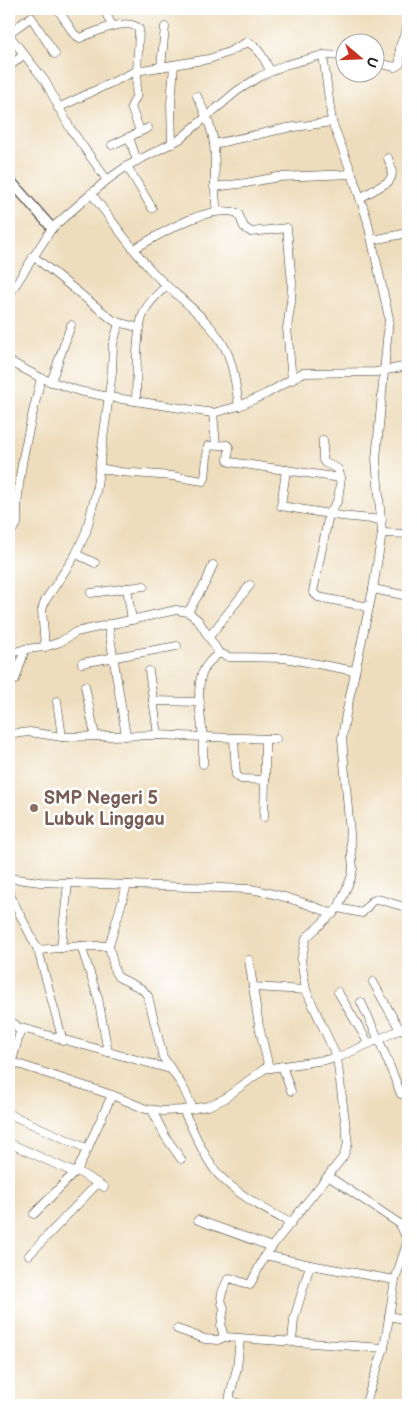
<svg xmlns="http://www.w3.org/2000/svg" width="417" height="1414" viewBox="0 0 417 1414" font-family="'Balsamiq Sans',sans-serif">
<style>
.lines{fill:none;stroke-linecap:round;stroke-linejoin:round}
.minor-casing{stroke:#3c3934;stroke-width:9}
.tertiary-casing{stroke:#3c3934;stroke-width:11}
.minor{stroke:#fff;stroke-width:8}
.tertiary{stroke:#fff;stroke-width:9}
.education-dot{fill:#8d6e63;stroke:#fff;stroke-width:2}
.labels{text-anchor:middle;stroke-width:5;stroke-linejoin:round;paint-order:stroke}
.education-label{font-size:18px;font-weight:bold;fill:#785e54;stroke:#fff;text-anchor:start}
</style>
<rect width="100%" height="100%" fill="#fff"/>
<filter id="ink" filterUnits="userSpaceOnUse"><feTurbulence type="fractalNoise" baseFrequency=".02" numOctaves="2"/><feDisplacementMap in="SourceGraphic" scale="10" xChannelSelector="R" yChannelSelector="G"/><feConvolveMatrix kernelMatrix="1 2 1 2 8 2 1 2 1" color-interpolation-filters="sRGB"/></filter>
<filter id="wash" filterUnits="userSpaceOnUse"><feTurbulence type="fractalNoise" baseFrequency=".0096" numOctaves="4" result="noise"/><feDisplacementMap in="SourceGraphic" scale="20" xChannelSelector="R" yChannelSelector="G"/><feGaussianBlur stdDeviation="1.12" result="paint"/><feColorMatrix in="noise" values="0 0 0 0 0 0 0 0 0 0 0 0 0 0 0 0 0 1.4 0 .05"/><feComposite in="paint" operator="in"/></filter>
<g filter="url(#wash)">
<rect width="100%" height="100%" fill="#eeddbc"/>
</g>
<g filter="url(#ink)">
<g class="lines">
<defs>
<g id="minor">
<path d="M60,9L59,11L74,34L80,38C93,33 128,16 139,29L136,97L131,107L140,131"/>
<path d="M104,9L112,26"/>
<path d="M9,33L31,17L55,54"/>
<path d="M9,35L45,81L70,128L107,180"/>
<path d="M374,62L395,67L400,64V46L408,25"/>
<path d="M9,67L23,55"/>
<path d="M161,67L165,27"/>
<path d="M197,96C204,112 212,126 214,144C216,167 213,189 217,211"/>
<path d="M58,108L136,71L209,59L229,52L247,42C259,47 265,60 270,71"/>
<path d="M129,137L137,161"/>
<path d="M172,144L171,103L174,65"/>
<path d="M214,144L287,128L332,122"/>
<path d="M112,145L148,128"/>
<path d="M127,166L152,208"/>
<path d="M214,187L246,183L278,177L352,174"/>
<path d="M91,193C110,218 129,245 150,269C173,295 211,318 226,350C234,366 236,388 239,406"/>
<path d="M360,198L388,182C395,175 391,166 388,158"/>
<path d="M372,240L403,234"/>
<path d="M134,249C161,234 206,204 238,213L244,227L251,232L287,228L292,283L291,302L287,328L292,380"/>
<path d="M33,256L114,321L140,328"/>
<path d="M9,295L52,228L107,180L127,166L180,139L237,91L259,77L285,65L323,55L344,56"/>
<path d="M9,361L41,378L79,391L109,397L213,413L239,406L266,394L302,373L376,372L408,366"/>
<path d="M51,382L71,325"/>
<path d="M136,401C137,378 135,331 144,312C149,301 158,294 166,286"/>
<path d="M213,413L216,445"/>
<path d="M323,440V460L325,463L338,469L341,478"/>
<path d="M99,468L120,472L172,476L203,481L205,478L208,446L227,445L229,447L228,460L230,462L341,478L338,500L329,514L313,592L318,597L369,607"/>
<path d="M286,470L281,506L341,516L382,520"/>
<path d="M9,530L13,529L17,524C16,474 30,426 41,378"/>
<path d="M382,533L408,534"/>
<path d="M76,554L95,563"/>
<path d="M127,588L132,620"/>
<path d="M373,589L408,596"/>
<path d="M91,593L144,586"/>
<path d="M188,612L206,582L213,565"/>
<path d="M108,624L126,736"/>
<path d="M209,637L250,585"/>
<path d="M45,647L42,610L45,601L76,554L86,532L96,493L112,372L113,344L119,323"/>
<path d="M9,654L25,649L45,647L60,642L76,632L176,610L188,612L198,620L219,653L229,657L285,658L355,671"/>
<path d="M82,663L177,646"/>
<path d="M149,671L158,735"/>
<path d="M15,680L25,649"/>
<path d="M85,686L95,736"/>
<path d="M57,701L62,737"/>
<path d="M153,701L200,702"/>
<path d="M9,734L30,732L62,737L158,735L203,737C201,719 196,690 202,674C205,665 212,659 219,653"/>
<path d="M234,738L236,775L241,779L265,780V739"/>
<path d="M203,764V737L276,739"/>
<path d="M264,817L265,780"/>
<path d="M9,878L40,882L250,889C279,894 306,903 333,914"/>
<path d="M127,885L109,946L115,972L118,977L142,989L148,996L163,1057L183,1087L193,1109"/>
<path d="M9,893L38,950L63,1041"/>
<path d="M338,908L362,913L372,901L378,899L408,908"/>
<path d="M81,946H109"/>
<path d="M61,948L68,883"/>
<path d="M38,950L81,946L98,998L108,1052"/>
<path d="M249,960L259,1026L269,1068"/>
<path d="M373,982L400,1030"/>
<path d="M253,987L306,990"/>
<path d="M338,992L369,1044"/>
<path d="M361,1002L379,1040L401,1094L408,1095"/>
<path d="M9,1021L15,1024L20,1032L9,1072"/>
<path d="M18,1027L170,1069"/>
<path d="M12,1062L112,1095L146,1109L163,1111L183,1110L208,1106L224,1099L264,1069L337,1058L408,1026"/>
<path d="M282,1066L291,1091"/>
<path d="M152,1110L165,1136L181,1159"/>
<path d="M183,1110C193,1129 201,1151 214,1169C230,1190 267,1211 291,1223"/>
<path d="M9,1114L88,1149"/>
<path d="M9,1143L73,1172L77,1171L112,1095"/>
<path d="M77,1171L104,1187"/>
<path d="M328,1176L400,1224L407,1240"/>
<path d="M34,1214L75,1172"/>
<path d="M198,1220L272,1247"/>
<path d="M29,1255L98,1183"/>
<path d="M265,1255L310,1265L395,1280"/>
<path d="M389,1316L408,1320"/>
<path d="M177,1329L205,1339L218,1340L224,1337L384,1348"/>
<path d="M224,1337L221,1326L224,1308C218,1297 223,1290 228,1279L230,1278L250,1285L265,1255L343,1157L348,1144L337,1058L306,990L301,960L306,938L338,908L351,878L353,869L342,738L346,714L373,589L382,533L376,459L389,318L367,219L352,174L332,122L323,55"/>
<path d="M240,1339L237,1368L230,1395V1399L234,1402L245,1405"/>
<path d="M292,1342L294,1319L310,1265"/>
<path d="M365,1405L384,1348L395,1280L408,1240"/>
</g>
<path id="tertiary" d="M9,179L52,228"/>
</defs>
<use href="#minor" class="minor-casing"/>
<use href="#tertiary" class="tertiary-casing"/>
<use href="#minor" class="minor"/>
<use href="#tertiary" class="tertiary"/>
</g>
</g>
<circle class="education-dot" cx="34" cy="808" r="5"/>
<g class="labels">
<g class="education-label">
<text x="44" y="804">SMP Negeri 5<tspan x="44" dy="21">Lubuk Linggau</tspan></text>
</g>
</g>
<rect width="417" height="1414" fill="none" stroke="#fff" stroke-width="30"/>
<g transform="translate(360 58) rotate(109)"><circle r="24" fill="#ffffff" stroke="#a4a4a4"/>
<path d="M0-4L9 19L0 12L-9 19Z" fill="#c8321e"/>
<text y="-8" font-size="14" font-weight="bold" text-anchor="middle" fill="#1c1c1c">U</text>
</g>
</svg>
